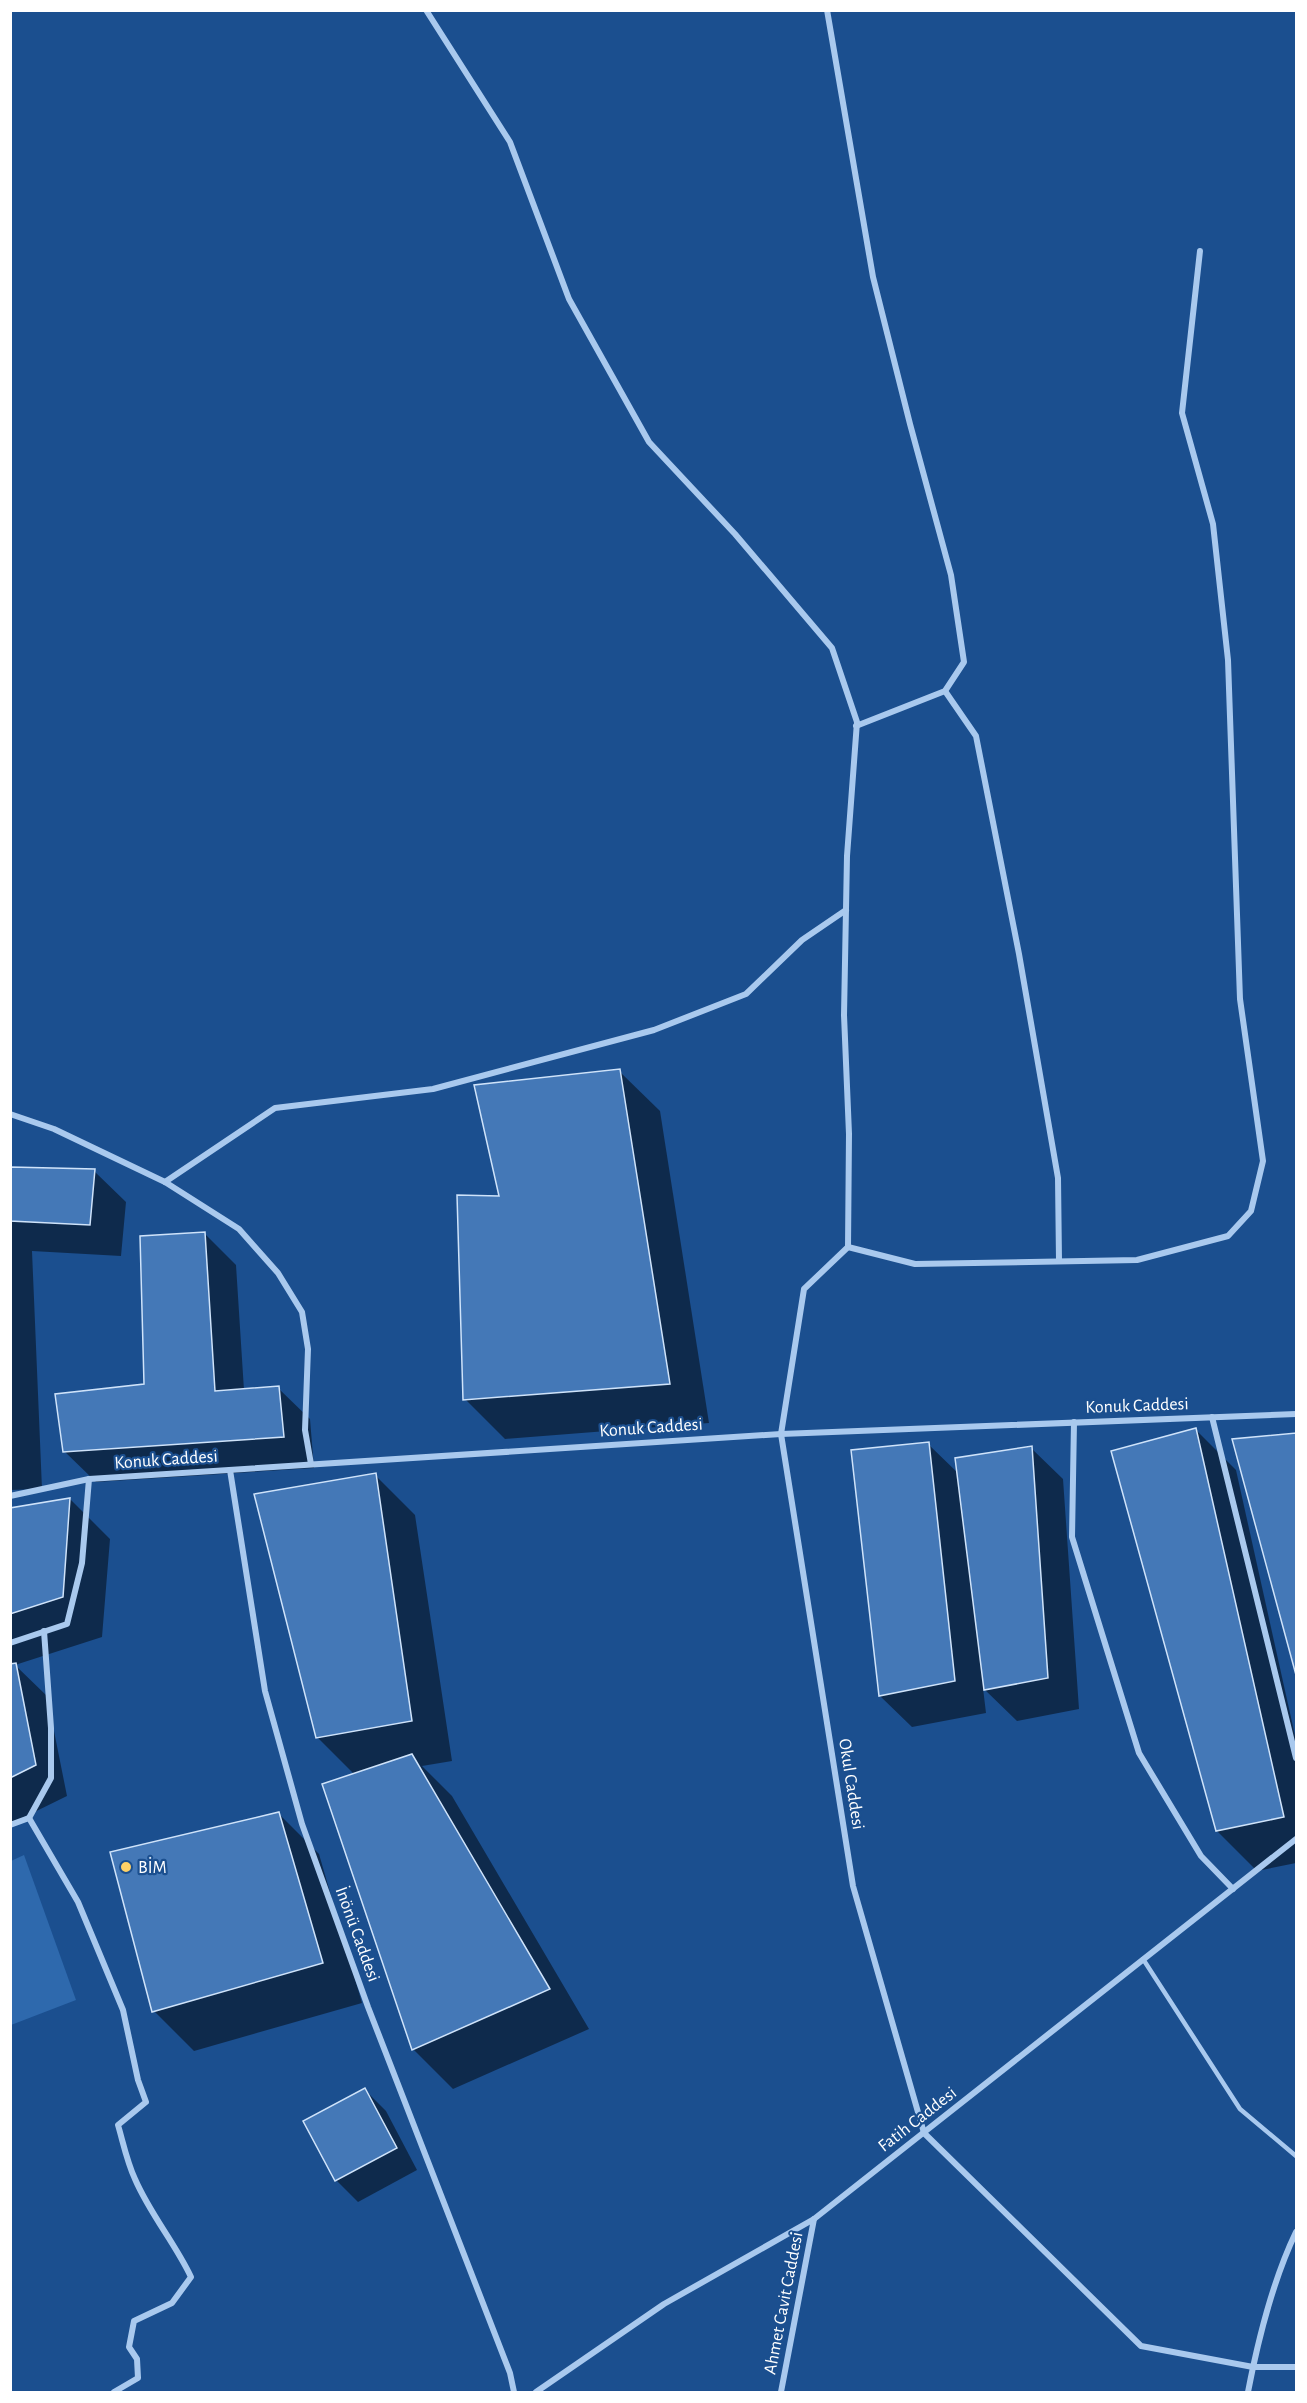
<svg xmlns="http://www.w3.org/2000/svg" width="1307" height="2403" viewBox="0 0 1307 2403" font-family="'Alegreya Sans',sans-serif">
<style>
.green{fill:#2e69ad}
.shadow{fill:#0007}
.building{fill:#4478b7;stroke:#cfe3fa;stroke-width:1.5}
.lines{fill:none;stroke-linecap:round;stroke-linejoin:round}
.lane{stroke:#a9c9ee;stroke-width:4.5}
.street{stroke:#a9c9ee;stroke-width:6}
.poi-dot{fill:#ffd166;stroke:#1b4f8f;stroke-width:2}
.labels{text-anchor:middle;stroke-width:4.5;stroke-linejoin:round;paint-order:stroke}
.street-label{font-size:18px;fill:#fff;stroke:#1b4f8f}
.poi-label{font-size:18px;fill:#fff;stroke:#1b4f8f;text-anchor:start}
</style>
<rect width="100%" height="100%" fill="#1b4f8f"/>
<path class="green" d="M24,1855L76,2000L11,2025V1861Z"/>
<g class="shadow">
<path d="M619,1071L660,1111L709,1423L505,1439L465,1399L501,1198Z"/>
<path d="M10,1168L94,1171L126,1202L121,1256L32,1251L42,1489L10,1490Z"/>
<path d="M205,1234L236,1265L244,1390L278,1388L310,1419L314,1468L96,1482L64,1451L146,1385Z"/>
<path d="M1196,1430L1236,1470L1296,1740V1863L1257,1871L1217,1831Z"/>
<path d="M1296,1435V1670L1234,1440Z"/>
<path d="M928,1444L959,1474L1031,1448L1063,1479L1079,1709L1017,1721L983,1688L986,1713L912,1727L880,1696Z"/>
<path d="M375,1475L415,1515L452,1761L422,1766L452,1796L589,2029L453,2089L413,2049L323,1785L355,1775L317,1737Z"/>
<path d="M70,1499L110,1539L102,1637L15,1665L47,1696L67,1796L10,1824V1510Z"/>
<path d="M279,1814L319,1854L362,2003L194,2051L154,2011Z"/>
<path d="M365,2090L386,2111L417,2170L358,2202L336,2180Z"/>
</g>
<g class="building">
<path d="M620,1069L670,1384L463,1400L457,1195L499,1196L474,1085Z"/>
<path d="M10,1167L95,1169L90,1225L10,1221Z"/>
<path d="M205,1232L215,1391L279,1386L284,1437L63,1452L55,1394L144,1384L140,1236Z"/>
<path d="M1196,1428L1284,1817L1216,1831L1111,1451Z"/>
<path d="M1296,1433V1675L1232,1439Z"/>
<path d="M929,1442L955,1681L879,1696L851,1450Z"/>
<path d="M1032,1446L1048,1678L984,1690L955,1458Z"/>
<path d="M376,1473L412,1721L316,1738L254,1494Z"/>
<path d="M70,1498L63,1597L10,1614V1508Z"/>
<path d="M16,1663L36,1765L10,1778V1664Z"/>
<path d="M412,1754L550,1989L412,2050L322,1784Z"/>
<path d="M279,1812L323,1963L152,2012L110,1852Z"/>
<path d="M365,2088L397,2148L335,2181L303,2121Z"/>
</g>
<g class="lines">
<path class="lane" d="M1143,1959L1240,2109L1296,2156"/>
<g class="street">
<path d="M426,10L510,142L569,299L649,442L735,534L832,648L857,722L847,856L844,1015L849,1134L848,1247L804,1289L781,1434L853,1886L924,2133L1141,2346L1253,2367H1296"/>
<path d="M827,10L873,277L910,424L951,575L964,662L945,691L856,726"/>
<path d="M945,691L976,736L1019,954L1058,1178L1059,1261"/>
<path d="M10,1114L54,1129L165,1182L239,1229L278,1273L302,1312L308,1349L305,1430L311,1464"/>
<path d="M165,1182L275,1108L433,1089L654,1030L746,994L802,940L846,910"/>
<path d="M848,1247L915,1264L1137,1260L1228,1236L1251,1211L1263,1161L1240,999L1228,660L1213,524L1182,413L1200,251"/>
<path d="M1212,1417L1296,1758"/>
<path d="M1074,1422L1072,1537L1139,1753L1201,1856L1233,1889"/>
<path d="M230,1470L265,1691L302,1824L368,2007L510,2373L514,2392"/>
<path d="M10,1496L89,1479L781,1434L1296,1414"/>
<path d="M10,1643L67,1624L82,1563L89,1479"/>
<path d="M29,1818L51,1778V1728L44,1631"/>
<path d="M10,1825L29,1818L78,1902L123,2010L138,2080L146,2102L118,2125C123,2142 127,2162 135,2179C150,2214 175,2243 191,2277L172,2303L134,2321L129,2347L137,2359L138,2378L114,2392"/>
<path d="M536,2392L664,2304L814,2219L1296,1839"/>
<path d="M781,2392L814,2219"/>
<path d="M1248,2392C1258,2340 1273,2280 1296,2232"/>
</g>
</g>
<circle class="poi-dot" cx="126" cy="1867" r="6"/>
<g class="labels">
<g class="street-label">
<text transform="translate(1137 1405) rotate(-2)" y="6">Konuk Caddesi</text>
<text transform="translate(651 1427) rotate(-4)" y="6">Konuk Caddesi</text>
<text transform="translate(166 1459) rotate(-4)" y="6">Konuk Caddesi</text>
<text transform="translate(852 1784) rotate(81)" y="6">Okul Caddesi</text>
<text transform="translate(358 1934) rotate(70)" y="6">İnönü Caddesi</text>
<text transform="translate(917 2119) rotate(-38)" y="6">Fatih Caddesi</text>
<text transform="translate(783 2303) rotate(-79)" y="6">Ahmet Cavit Caddesi</text>
</g>
<g class="poi-label">
<text x="138" y="1873">BİM</text>
</g>
</g>
<rect width="1307" height="2403" fill="none" stroke="#ffffff" stroke-width="24"/>
</svg>
